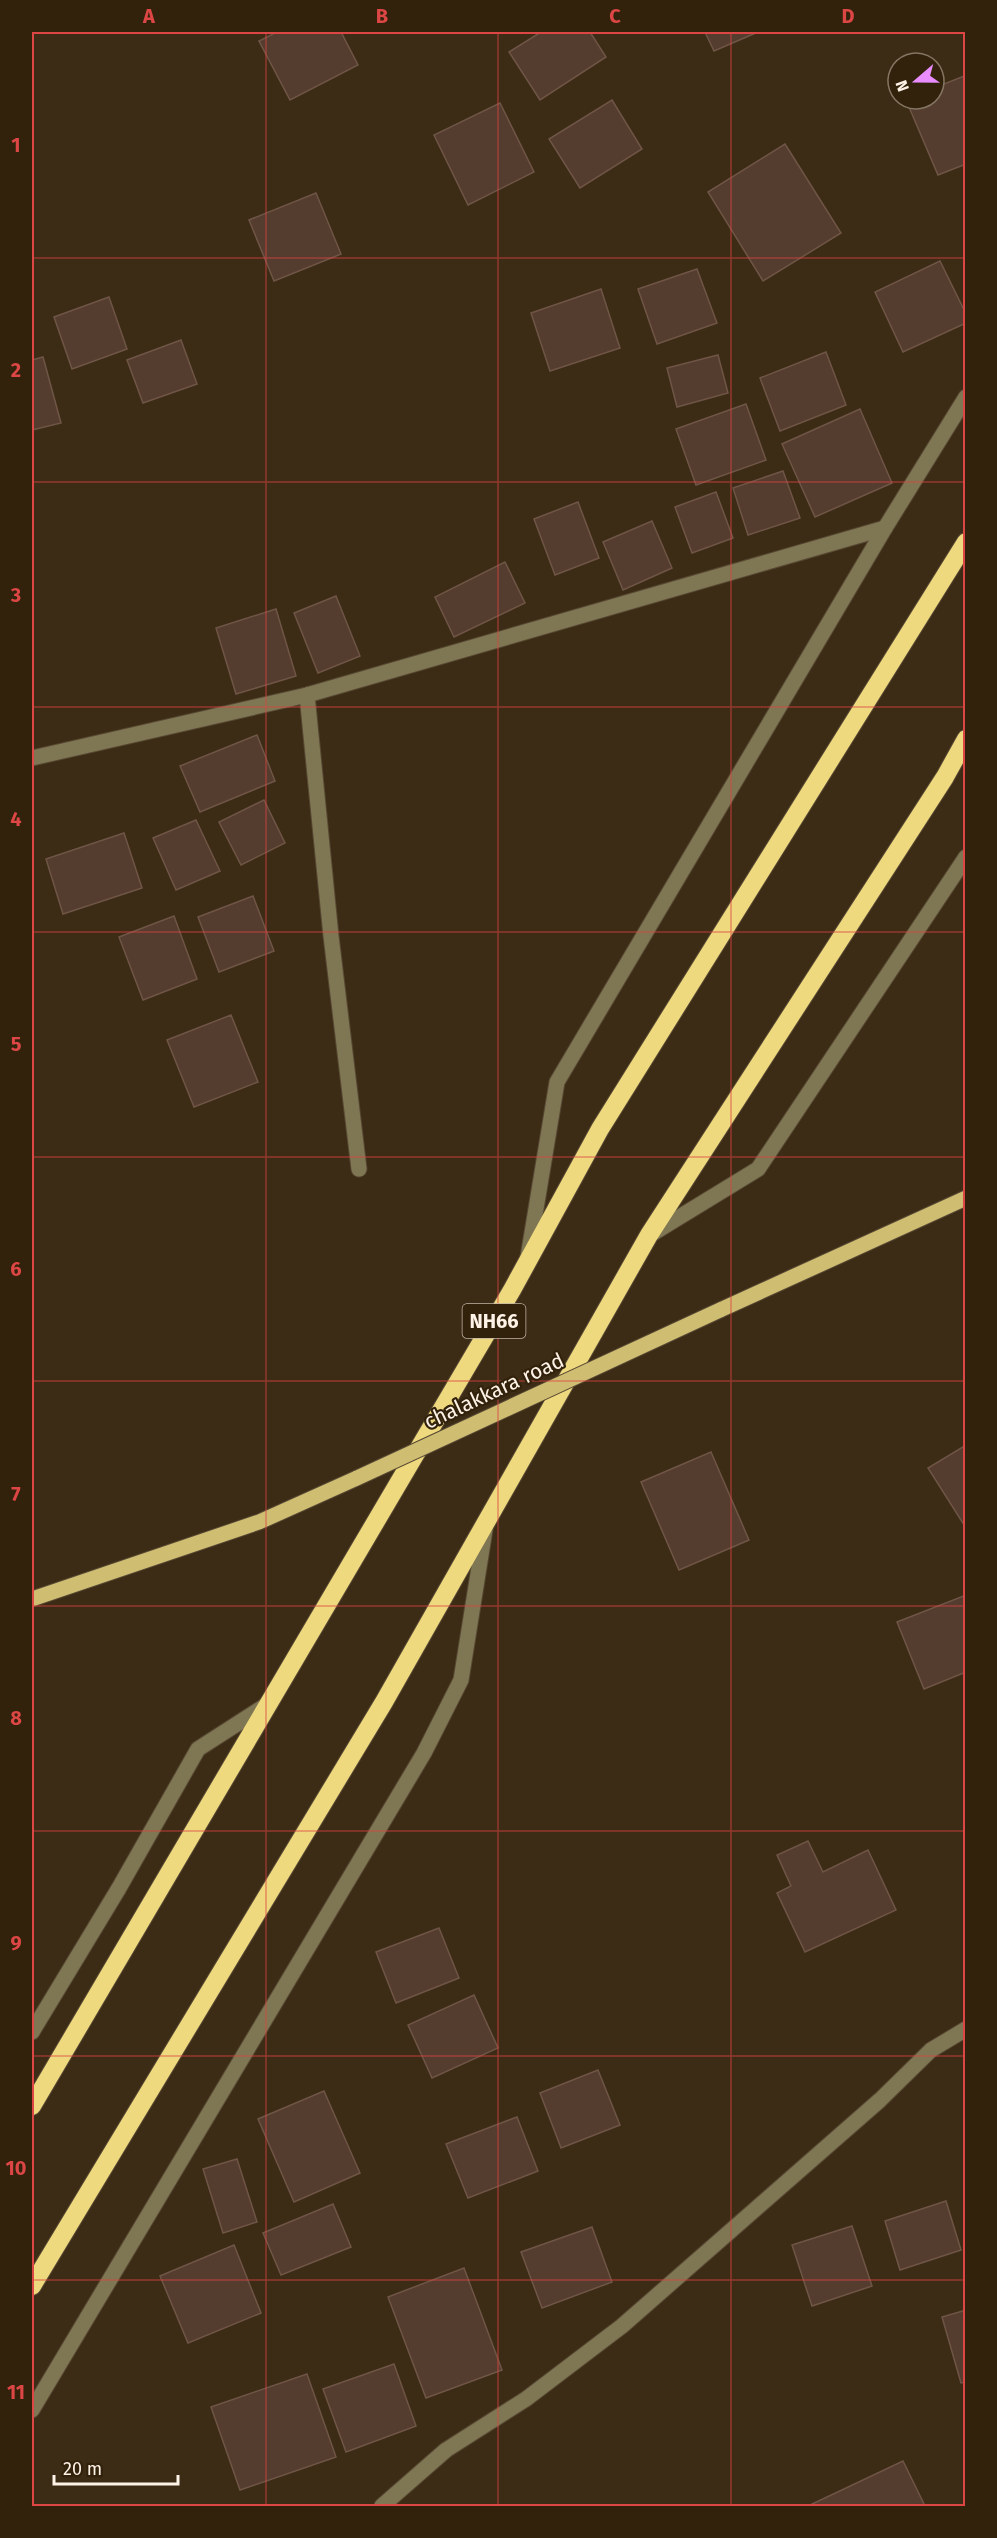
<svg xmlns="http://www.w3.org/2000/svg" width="997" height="2538" viewBox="0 0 997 2538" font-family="'Fira Sans',sans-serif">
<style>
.building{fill:#543c2e;stroke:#6f5546;stroke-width:1.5}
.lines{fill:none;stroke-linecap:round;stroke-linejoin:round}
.minor-casing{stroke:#574833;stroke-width:17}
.major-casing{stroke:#574833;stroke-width:17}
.highway-casing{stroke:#574833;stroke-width:20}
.minor{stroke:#7f7753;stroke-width:15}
.major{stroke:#cfbd72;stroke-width:15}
.highway{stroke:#efd97e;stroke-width:18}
.major-bridge-casing{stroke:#574833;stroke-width:17;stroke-linecap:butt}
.major-bridge{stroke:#cfbd72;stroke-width:15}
.grid{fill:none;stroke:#dc4644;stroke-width:1.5;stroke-opacity:0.55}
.labels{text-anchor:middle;stroke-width:4.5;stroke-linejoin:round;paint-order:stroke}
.shield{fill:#32220c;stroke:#c1b4a5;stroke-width:1.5}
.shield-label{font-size:20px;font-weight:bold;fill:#fef3e6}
.street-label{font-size:21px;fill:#fef3e6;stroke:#32220c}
.neatline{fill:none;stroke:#dc4644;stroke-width:2}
.grid-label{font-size:20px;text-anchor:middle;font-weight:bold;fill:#dc4644}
</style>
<rect width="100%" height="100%" fill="#3c2c16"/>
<g class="building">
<path d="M277,32H341L358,65L290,100L259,41Z"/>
<path d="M541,32H590L606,57L540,100L509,52Z"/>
<path d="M705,32H758L714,51Z"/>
<path d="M964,76L966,164L938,175L906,100L934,99V88Z"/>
<path d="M612,100L642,149L580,188L549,139Z"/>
<path d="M500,103L534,172L468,205L434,135Z"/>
<path d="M785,144L841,233L763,281L708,192Z"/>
<path d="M316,193L341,254L274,281L249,220Z"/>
<path d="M940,261L966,314V323L903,352L875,292Z"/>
<path d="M697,269L717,323L657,344L638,289Z"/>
<path d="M601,289L620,348L550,371L531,313Z"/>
<path d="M109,297L127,349L72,369L54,317Z"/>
<path d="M181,340L197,384L143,403L127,360Z"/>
<path d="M826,352L846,405L780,431L760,378Z"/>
<path d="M718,355L728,393L677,407L667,368Z"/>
<path d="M43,357L61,423L32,430V360Z"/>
<path d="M746,404L766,460L696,485L676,429Z"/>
<path d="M860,409L892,483L815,517L782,444Z"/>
<path d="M783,471L800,518L748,535L733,488Z"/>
<path d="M716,492L733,538L692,553L675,507Z"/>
<path d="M578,502L599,558L555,575L534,519Z"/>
<path d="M652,521L672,568L623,590L603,542Z"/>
<path d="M505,562L525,603L454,637L435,597Z"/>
<path d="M336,596L360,656L318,673L294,613Z"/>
<path d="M276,609L296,676L236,694L216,628Z"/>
<path d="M257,735L275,781L200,812L180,766Z"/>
<path d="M264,800L285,843L241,865L219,822Z"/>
<path d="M196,820L220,871L176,890L153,838Z"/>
<path d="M124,833L142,888L63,914L46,859Z"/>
<path d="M253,896L274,951L219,972L198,917Z"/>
<path d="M174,916L197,979L143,1000L119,937Z"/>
<path d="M231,1015L258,1082L194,1107L167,1040Z"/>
<path d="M966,1445V1528L928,1468Z"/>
<path d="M711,1452L749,1540L679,1570L641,1482Z"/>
<path d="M966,1595V1672L924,1689L897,1622Z"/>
<path d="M808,1841L823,1872L868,1850L896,1910L805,1952L777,1893L791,1886L777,1855Z"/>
<path d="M439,1928L459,1978L396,2003L376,1952Z"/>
<path d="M474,1995L498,2048L432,2078L408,2025Z"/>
<path d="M598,2070L620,2125L561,2148L540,2093Z"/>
<path d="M324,2091L360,2173L294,2202L258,2119Z"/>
<path d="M517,2117L538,2171L468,2198L446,2144Z"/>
<path d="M237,2159L257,2222L223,2233L203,2169Z"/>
<path d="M946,2201L961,2250L900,2270L885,2221Z"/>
<path d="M333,2204L351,2247L281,2275L263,2233Z"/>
<path d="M852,2226L872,2286L812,2306L792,2245Z"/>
<path d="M592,2227L612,2282L542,2308L521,2252Z"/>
<path d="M234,2245L261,2313L188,2343L160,2276Z"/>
<path d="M464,2268L502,2370L426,2398L388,2297Z"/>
<path d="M966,2310V2382L961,2383L942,2317Z"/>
<path d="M394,2364L416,2426L346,2452L323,2389Z"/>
<path d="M307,2374L336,2457L240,2490L211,2407Z"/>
<path d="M903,2461L925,2506H808Z"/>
</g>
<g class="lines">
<defs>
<g id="minor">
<path d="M307,695L331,936L359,1169"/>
<path d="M32,758L307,695L885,528"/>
<path d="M650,1235L758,1169L966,857"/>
<path d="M528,1257L557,1082L885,528L966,397"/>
<path d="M32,2032L119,1888L198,1749L268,1704"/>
<path d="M32,2410L424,1753L461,1680L485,1530"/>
<path d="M382,2506L446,2450L526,2399L622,2326L880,2100L931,2050L966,2029"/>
</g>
<g id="major">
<path d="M720,1310L966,1198"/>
<path d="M32,1599L259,1522L357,1478"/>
</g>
<g id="highway">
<path d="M32,2106L512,1290L600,1129L966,542"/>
<path d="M32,2286L384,1702L649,1235L945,777L966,739"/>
</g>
</defs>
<use href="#minor" class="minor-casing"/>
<use href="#major" class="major-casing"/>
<use href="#highway" class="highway-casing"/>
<use href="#minor" class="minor"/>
<use href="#major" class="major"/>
<use href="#highway" class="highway"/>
<defs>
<path id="major-bridge" d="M357,1478L720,1310"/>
</defs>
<use href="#major-bridge" class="major-bridge-casing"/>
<use href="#major-bridge" class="major-bridge"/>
</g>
<path class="grid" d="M266,32V2506M498,32V2506M731,32V2506M32,258H966M32,482H966M32,707H966M32,932H966M32,1157H966M32,1381H966M32,1606H966M32,1831H966M32,2056H966M32,2280H966"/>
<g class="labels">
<rect class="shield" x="462.5" y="1304" width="63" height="34" rx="4.5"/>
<g class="shield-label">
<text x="494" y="1328">NH66</text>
</g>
<g class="street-label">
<text transform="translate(494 1391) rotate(-25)" y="7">chalakkara road</text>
</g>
</g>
<rect width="997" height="2538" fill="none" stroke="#32220c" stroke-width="66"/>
<g transform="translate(916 81) rotate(250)"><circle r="28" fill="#32220c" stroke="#847663" stroke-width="1.5"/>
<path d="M0-4.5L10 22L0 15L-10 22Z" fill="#e98dfe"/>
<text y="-9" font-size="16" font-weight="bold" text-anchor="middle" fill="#fef3e6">N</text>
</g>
<path d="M54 2475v9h124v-9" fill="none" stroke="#fef3e6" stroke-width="3"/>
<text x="63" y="2475" font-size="18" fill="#fef3e6" stroke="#32220c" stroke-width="4.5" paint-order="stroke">20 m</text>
<rect x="33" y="33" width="931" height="2472" class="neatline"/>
<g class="grid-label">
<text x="149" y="23">A</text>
<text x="382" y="23">B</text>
<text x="615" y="23">C</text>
<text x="848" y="23">D</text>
<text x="16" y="152">1</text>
<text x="16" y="377">2</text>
<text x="16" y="602">3</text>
<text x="16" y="826">4</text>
<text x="16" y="1051">5</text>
<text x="16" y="1276">6</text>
<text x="16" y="1501">7</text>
<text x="16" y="1725">8</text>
<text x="16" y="1950">9</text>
<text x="16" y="2175">10</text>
<text x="16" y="2399">11</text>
</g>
</svg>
